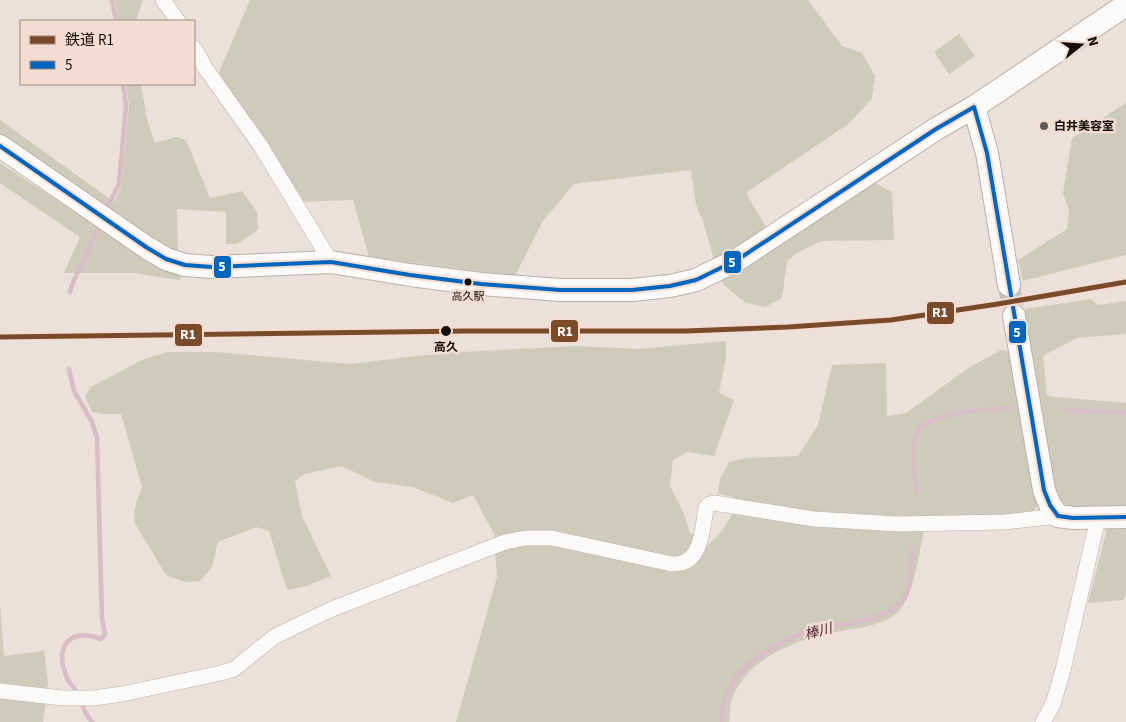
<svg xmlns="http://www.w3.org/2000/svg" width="1126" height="722" viewBox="0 0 1126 722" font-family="'Source Sans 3','Noto Sans JP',sans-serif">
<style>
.green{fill:#cfcbbb}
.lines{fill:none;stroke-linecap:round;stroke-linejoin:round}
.stream{stroke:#d8bcc6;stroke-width:4.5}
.secondary-tunnel{stroke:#cbc0bb;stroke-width:22;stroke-dasharray:22 11;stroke-linecap:butt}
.street-casing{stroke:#b8b0ab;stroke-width:16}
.secondary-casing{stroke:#b8b0ab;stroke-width:24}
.street{stroke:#fcfaf9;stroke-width:15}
.secondary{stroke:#fcfaf9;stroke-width:22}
.bus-1-casing{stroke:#f3ddd2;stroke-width:8}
.bus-1{stroke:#0065bd;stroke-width:4}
.rail-1-casing{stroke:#f3ddd2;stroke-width:9}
.rail-1{stroke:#7a4b2a;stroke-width:5}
.poi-dot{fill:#5f5752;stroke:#f3ddd2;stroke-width:2}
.bus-dot{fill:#140d09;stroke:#f3ddd2;stroke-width:2}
.labels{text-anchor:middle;stroke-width:5;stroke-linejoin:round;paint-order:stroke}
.bus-label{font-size:11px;fill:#140d09;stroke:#f3ddd2}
.poi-label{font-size:12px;font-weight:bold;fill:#140d09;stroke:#f3ddd2;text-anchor:start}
.stop-label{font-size:12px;font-weight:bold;fill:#140d09;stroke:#f3ddd2}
.water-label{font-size:14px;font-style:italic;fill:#4a1c35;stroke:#f3ddd2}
.line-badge{stroke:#f3ddd2;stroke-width:2}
.badge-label{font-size:14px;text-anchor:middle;font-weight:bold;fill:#fff}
</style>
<rect width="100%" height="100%" fill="#ebe0da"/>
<g class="green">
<path d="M115,0H143L136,21H118Z"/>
<path d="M250,0H808L842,46L862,53L875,76L872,99L847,125L747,192L749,199L774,240L870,180L892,192L894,240L821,241L797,253L787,261L782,298L765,307L746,303L724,285L713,256L703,221L696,205L691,170L574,184L543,221L515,276L369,257L353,200L299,202L219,72Z"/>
<path d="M959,34L975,56L949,74L934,52Z"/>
<path d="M126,84H141L147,119L155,143L176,137L186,140L210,198L242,191L257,212L258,230L237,244H226V212L177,209L178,251L155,243L130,223L0,134V120L114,202L121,187L129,105Z"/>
<path d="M1126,103V255L1023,281L1018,260L1067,229L1069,210L1063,193L1072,138Z"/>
<path d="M0,163L140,255L182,273L180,280L133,273H64L80,237L0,183Z"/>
<path d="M1091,299L1098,305L1126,301V334L1077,338L1043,356L1047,395L1054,397L1126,403V508C1110,508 1077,512 1064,503C1057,499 1055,489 1052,483L1025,309Z"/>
<path d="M726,341V358L719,393L734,400L714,456L688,452L673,460L670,486L684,514L690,533L707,546L722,531L734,511L733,497L718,494L720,479L729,462L746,458L798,456L818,425L832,365L886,363L887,416L906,413L970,367L1001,350L1014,352L1039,505L1028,515L927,516C921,540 915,598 897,613C881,626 859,628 840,631C799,639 751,655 733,696C730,703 730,714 729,722H456L497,577L494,534L473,495L453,503L413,487L375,482L342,466L304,474L295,481L302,516L331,576L306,586L287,590L269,531L256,527L218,542L212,567L200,581L185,582L166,575L134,522L135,507L142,487L121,414H102L92,412L85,396L91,387L142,360L167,352H216L351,364L416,356L463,352L576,346L638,349Z"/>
<path d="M1107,529H1126V595L1123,600L1088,603Z"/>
<path d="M0,604L4,656L44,651L48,682L43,722H0Z"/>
</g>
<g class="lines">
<g class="stream">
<path d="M112,0L116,21"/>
<path d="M108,206L119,184L126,106L123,84"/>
<path d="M70,292L74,280L98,229"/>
<path d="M69,369L74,391L92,422L97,437L102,619L105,634L101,639C68,627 54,648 67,678C69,683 74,687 76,691C83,702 83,713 92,722"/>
<path d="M1066,410L1126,413"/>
<path d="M916,492C915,475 912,455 915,438C922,410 987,410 1010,408"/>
<path d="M722,722C722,711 724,698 729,689C744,658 794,633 826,627C835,625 844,625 853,623C868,620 899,611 906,595C911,584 911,563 912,550"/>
</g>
<path class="secondary-tunnel" d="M1009,285L1014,316"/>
<defs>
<g id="street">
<path d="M163,0L178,21"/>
<path d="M194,48L206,69L260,145L331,262"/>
<path d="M0,691L63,698H94L122,694L221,673L234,669L274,637L292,628L332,609L505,542L526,538H552L672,564C675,564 680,564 684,562C702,555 703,525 706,508L709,504L714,503L814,519L898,524L1005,522L1058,516"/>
<path d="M1043,722L1053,704L1063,670L1098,518"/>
</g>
<g id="secondary">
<path d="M974,107L1126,5"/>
<path d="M0,146L146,247L166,259L185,265L212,267L331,262L410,275L481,284L560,290H632L670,286L696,280L737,260L936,129L974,107L987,153L1009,285"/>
<path d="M1014,316L1044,490L1050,505L1058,516L1073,518L1126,517"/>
</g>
</defs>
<use href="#street" class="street-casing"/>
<use href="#secondary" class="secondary-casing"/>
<use href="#street" class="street"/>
<use href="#secondary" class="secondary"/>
<defs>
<path id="bus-1" d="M0,146L146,247L166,259L185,265L212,267L331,262L410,275L481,284L560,290H632L670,286L696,280L737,260L936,129L974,107L987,153L1044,490L1050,505L1058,516L1073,518L1126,517"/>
</defs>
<use href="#bus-1" class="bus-1-casing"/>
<use href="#bus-1" class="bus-1"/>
<defs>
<path id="rail-1" d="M0,337L469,331H686L788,327L891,320L998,304L1126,282"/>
</defs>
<use href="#rail-1" class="rail-1-casing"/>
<use href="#rail-1" class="rail-1"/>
</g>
<circle class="poi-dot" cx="1044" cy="126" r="5"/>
<g class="bus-dot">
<circle cx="468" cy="282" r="4.5"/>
<circle cx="446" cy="331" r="6"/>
</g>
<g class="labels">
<g class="bus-label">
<text x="468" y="300">高久駅</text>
</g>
<g class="poi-label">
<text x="1054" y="130">白井美容室</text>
</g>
<g class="stop-label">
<text x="446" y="351">高久</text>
</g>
<g class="water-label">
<text transform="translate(818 631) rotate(-14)" y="5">棒川</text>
</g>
</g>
<g class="line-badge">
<rect x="723" y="250" width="19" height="24" rx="5" fill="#0065bd"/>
<rect x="213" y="255" width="19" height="24" rx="5" fill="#0065bd"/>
<rect x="926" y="301" width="29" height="24" rx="5" fill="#7a4b2a"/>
<rect x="550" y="319" width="29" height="24" rx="5" fill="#7a4b2a"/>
<rect x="1008" y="320" width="19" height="24" rx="5" fill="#0065bd"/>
<rect x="174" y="323" width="29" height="24" rx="5" fill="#7a4b2a"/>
</g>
<g class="badge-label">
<text x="732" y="267">5</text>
<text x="222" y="271">5</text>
<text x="940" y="317">R1</text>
<text x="565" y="336">R1</text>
<text x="1017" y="337">5</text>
<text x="188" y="339">R1</text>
</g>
<rect x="20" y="20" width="175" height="65" fill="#f3ddd2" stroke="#9a8a82"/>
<rect x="30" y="36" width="25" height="8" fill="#7a4b2a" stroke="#9a8a82"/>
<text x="65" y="45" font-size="15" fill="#140d09">鉄道 R1</text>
<rect x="30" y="61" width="25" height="8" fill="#0065bd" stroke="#9a8a82"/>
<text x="65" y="70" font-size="15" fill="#140d09">5</text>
<g transform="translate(1081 45) rotate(73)" stroke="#f3ddd2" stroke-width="4" paint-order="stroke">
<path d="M0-4L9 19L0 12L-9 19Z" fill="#140d09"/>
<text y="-8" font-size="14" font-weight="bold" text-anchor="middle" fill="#140d09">N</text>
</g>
</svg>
